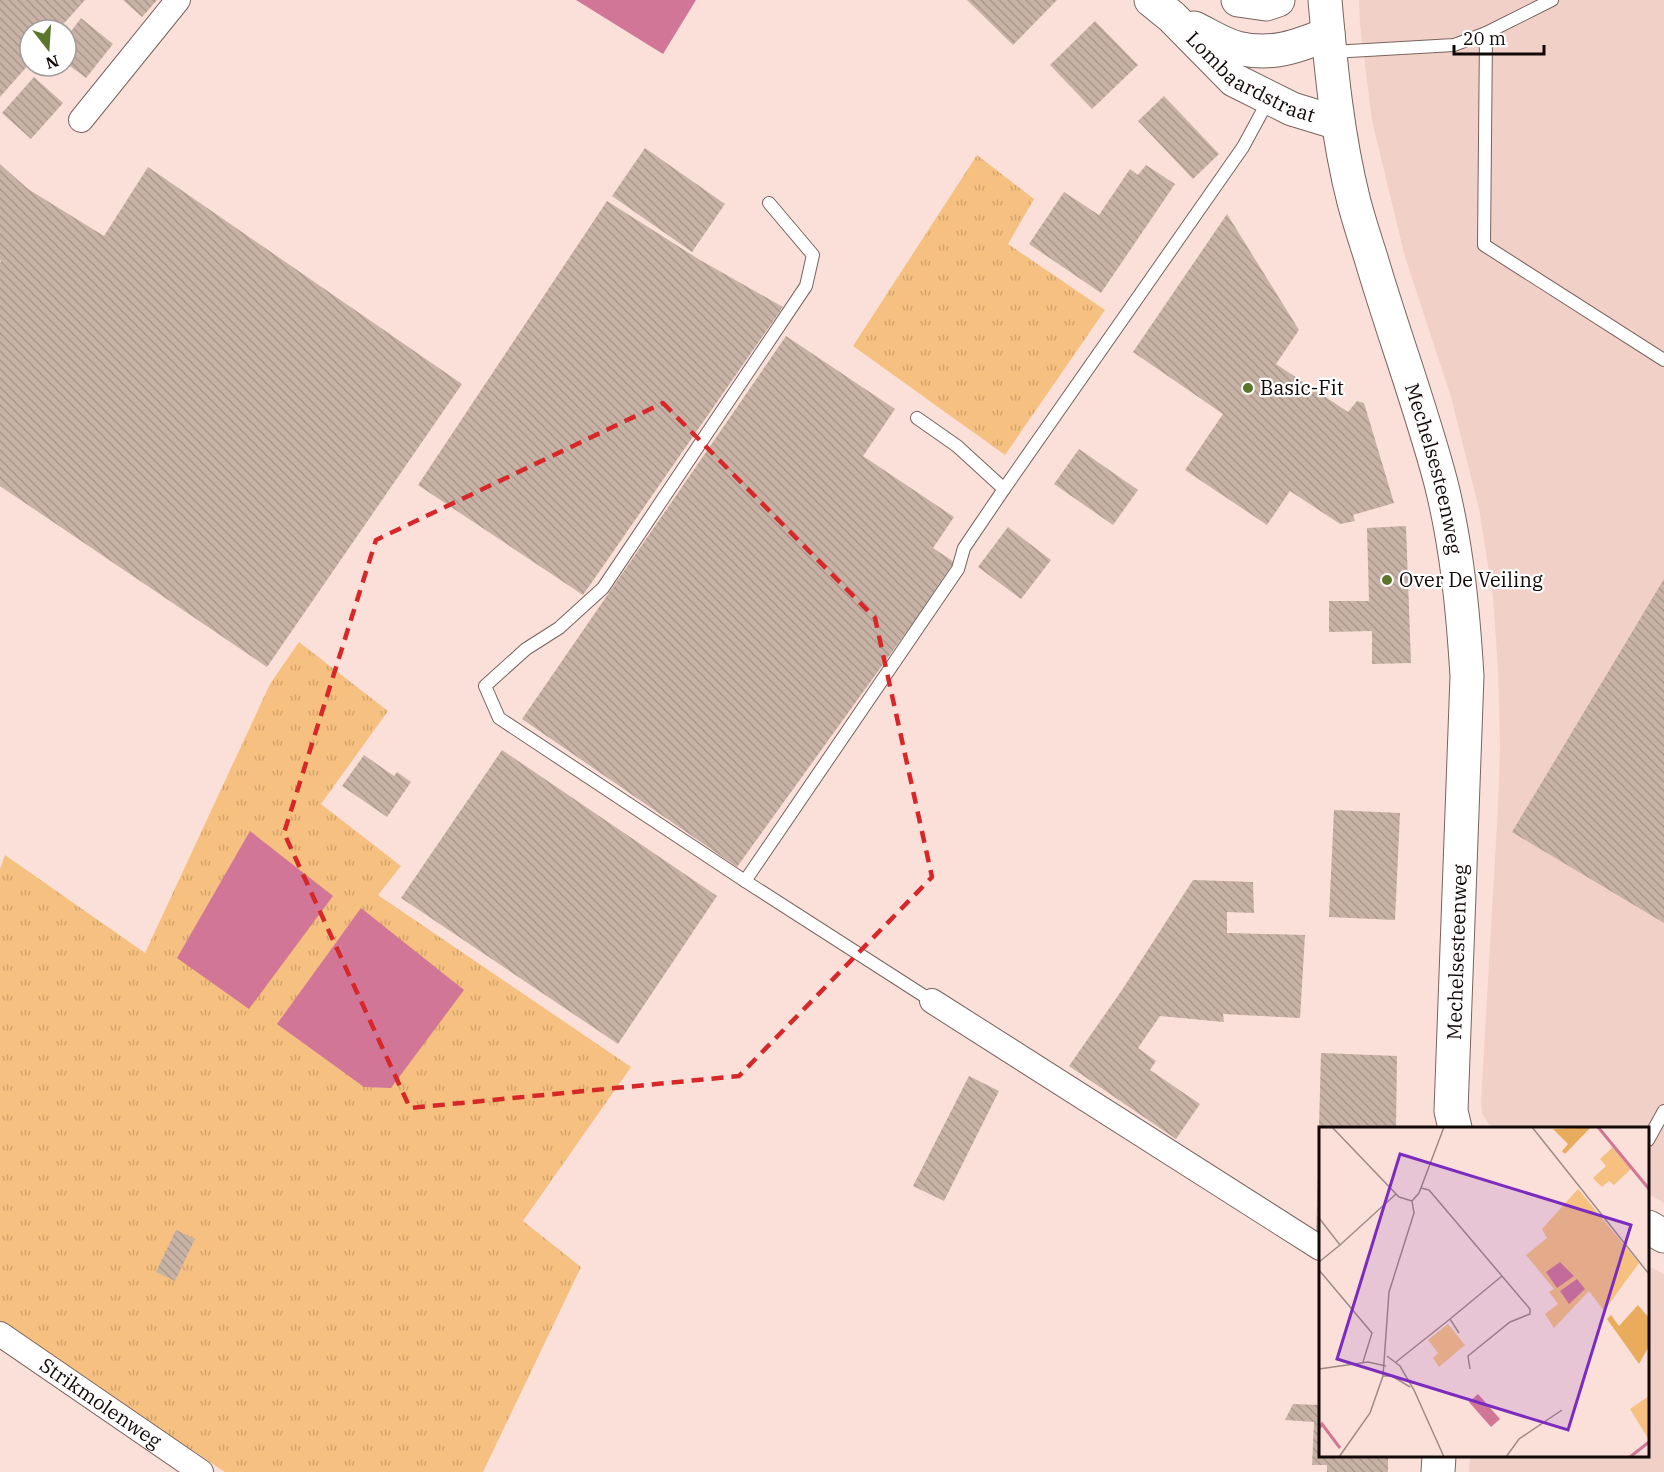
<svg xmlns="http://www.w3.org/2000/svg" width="1664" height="1472" viewBox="0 0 1664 1472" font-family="'IBM Plex Serif',serif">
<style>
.built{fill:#f1d0c7}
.grass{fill:url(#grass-tufts)}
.water{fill:#d17696}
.building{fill:url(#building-back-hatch)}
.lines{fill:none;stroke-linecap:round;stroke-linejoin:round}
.lane-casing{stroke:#79635d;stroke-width:14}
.street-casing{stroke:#79635d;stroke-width:26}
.secondary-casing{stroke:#79635d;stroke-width:35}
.lane{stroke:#fff;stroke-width:12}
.street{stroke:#fff;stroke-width:24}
.secondary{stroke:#fff;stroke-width:33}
.marked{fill:none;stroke:#d62828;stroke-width:4.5;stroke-dasharray:12 8;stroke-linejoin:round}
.poi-dot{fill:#5b762a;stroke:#fff;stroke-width:2}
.labels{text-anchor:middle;stroke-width:4.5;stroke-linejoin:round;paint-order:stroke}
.street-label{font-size:20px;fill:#120908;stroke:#fff}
.poi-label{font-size:20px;fill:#120908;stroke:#fff;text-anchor:start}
.inset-river{fill:none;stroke:#d17696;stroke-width:3}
.inset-road{fill:none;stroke:#9e8a86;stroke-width:1.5}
.view{fill:#7b2cbf;fill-opacity:0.15;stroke:#7b2cbf;stroke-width:3}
.inset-edge{fill:none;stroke:#120908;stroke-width:3}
</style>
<defs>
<pattern id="grass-tufts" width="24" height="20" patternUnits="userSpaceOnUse" patternTransform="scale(1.5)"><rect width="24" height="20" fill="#f6c180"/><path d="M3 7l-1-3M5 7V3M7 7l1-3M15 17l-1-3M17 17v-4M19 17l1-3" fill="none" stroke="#d2a46d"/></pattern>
<pattern id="building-back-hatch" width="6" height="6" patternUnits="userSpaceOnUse" patternTransform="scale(1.5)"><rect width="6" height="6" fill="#c8b2a5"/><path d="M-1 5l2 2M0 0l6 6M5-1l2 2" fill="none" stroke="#ab988d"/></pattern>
</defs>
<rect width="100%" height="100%" fill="#fbe0da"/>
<g class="built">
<path d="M1359,0H1664V1203L1648,1194V1128H1494L1488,1123L1482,1113L1481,1102L1498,807L1500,746L1498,670L1493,597L1479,509L1451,397L1405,257L1372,121L1360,25Z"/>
<path d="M1648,1266L1664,1274V1472H1469L1470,1456H1648Z"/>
</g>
<g class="grass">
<path d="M977,155L1034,199L1008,244L1105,310L1005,455L853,346Z"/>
<path d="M299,642L388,711L321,804L401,866L378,895L631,1067L523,1221L581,1267L483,1472H225L0,1322V869L5,855L145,953L270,684Z"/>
</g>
<g class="water">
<path d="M576,0H696L663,54Z"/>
<path d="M250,831L333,896L249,1009L177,958Z"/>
<path d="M361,908L464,990L391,1088L364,1087L277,1024Z"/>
</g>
<g class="building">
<path d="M0,0H85L58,30H30V63L0,97Z"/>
<path d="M123,0H157L142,17Z"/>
<path d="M967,0H1057L1013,45Z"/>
<path d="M81,18L113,44L86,78L66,63V38Z"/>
<path d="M1095,21L1138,65L1092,109L1050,65Z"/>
<path d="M34,77L63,103L31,139L2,113Z"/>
<path d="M1164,96L1219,154L1193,179L1138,121Z"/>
<path d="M645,148L725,204L692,252L612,196Z"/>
<path d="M0,164L28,189L104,236L148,167L462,384L267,667L0,486V263L1,261L0,260Z"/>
<path d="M1146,165L1175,184L1101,293L1029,244L1064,192L1099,215L1130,169L1138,175Z"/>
<path d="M607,201L700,260L783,307L583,595L418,485Z"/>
<path d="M1227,214L1299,330L1276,364L1348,412L1357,401L1364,403L1394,503L1353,515L1355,521L1340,524L1290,491L1267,525L1185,470L1223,414L1133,352Z"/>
<path d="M786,336L895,409L863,456L954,517L933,548L954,562L915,620L737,867L522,719Z"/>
<path d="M1079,449L1138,490L1113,525L1054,484Z"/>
<path d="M1406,526L1411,663L1372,664V631L1329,632V601H1369L1367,528Z"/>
<path d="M1008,527L1051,560L1021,599L978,567Z"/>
<path d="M1664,579V923L1512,832Z"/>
<path d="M502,750L717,896L618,1044L401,898Z"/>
<path d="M364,755L394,776L397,772L411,782L387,817L342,786Z"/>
<path d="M1334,810L1400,813L1395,920L1329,917Z"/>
<path d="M1193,880L1253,882L1254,913L1227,912V933L1305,935L1300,1018L1223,1014L1224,1022L1160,1016L1138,1048L1156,1061L1150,1070L1200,1104L1176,1139L1069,1066L1122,990Z"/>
<path d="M1321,1053L1397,1056L1396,1128H1319Z"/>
<path d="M969,1076L999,1091L944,1201L913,1186Z"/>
<path d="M1319,1138H1320V1240L1316,1238Z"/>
<path d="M176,1230L195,1239L175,1281L156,1272Z"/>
<path d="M1293,1404L1320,1405V1456H1388V1472H1327V1465H1312L1314,1422L1285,1420Z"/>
</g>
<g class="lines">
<defs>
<g id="lane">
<path d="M1486,33L1484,245L1664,360"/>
<path d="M1332,52L1454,45L1486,33L1552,0"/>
<path d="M769,203L813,255L806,286L603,588L559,628L526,649L485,686L499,718L745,881L932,1001"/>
<path d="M917,418L957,446L1004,489L1243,147L1269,99"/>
<path d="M745,881L958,569L964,548L1004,489"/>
<path d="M1648,1140L1664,1111"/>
</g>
<g id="street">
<path d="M81,120L178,0"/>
<path d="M932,1001L1320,1248"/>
<path id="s1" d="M0,1334L201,1472"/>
</g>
<g id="secondary">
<path id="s2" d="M1151,0L1172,17L1234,80L1292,109L1338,123"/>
<path d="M1238,0L1266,4L1278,0"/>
<path id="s3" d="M1325,0C1331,68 1337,135 1354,202C1359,221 1365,239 1371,258C1393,333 1421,407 1441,483C1457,547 1463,611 1467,676L1451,1111L1455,1128"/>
<path d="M1194,28C1207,34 1222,44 1237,48C1272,56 1296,47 1328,34"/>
<path d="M1648,1227L1664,1236"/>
<path d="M1438,1472L1439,1456"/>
</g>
</defs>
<use href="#lane" class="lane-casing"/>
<use href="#street" class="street-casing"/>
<use href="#secondary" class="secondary-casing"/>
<use href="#lane" class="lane"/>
<use href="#street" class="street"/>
<use href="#secondary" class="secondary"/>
</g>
<path class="marked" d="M663,403L875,618L932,877L739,1076L410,1108L284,833L376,540Z"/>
<g class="poi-dot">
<circle cx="1248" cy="388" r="6"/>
<circle cx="1387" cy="580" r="6"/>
</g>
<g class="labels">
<g class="street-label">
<text dy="7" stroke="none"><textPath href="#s2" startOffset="128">Lombaardstraat</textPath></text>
<text dy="7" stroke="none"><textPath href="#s3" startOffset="483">Mechelsesteenweg</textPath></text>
<text transform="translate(1457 952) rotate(-88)" y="7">Mechelsesteenweg</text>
<text dy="7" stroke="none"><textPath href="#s1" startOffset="122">Strikmolenweg</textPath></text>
</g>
<g class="poi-label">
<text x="1260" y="395">Basic-Fit</text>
<text x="1399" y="587">Over De Veiling</text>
</g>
</g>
<g transform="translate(1319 1127)">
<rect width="330" height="330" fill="#fbe0da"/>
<path d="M294,20L313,41L295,58L290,54L283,60L274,51L287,39L281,32ZM259,62L320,136L285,184L270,164L235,201L226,187L239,177L230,165L235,162L207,128L228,111L223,102ZM129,197L146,218L120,240L114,231L119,226L109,213ZM330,269V313L311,282Z" fill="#f6c180"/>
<path d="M272,0L246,27L243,24L249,17L234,2ZM319,178L330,191V219L320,237L288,192L292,188L300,199Z" fill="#e9ac5d"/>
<path d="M241,135L255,149L238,161L227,145ZM258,152L266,162L250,177L241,164ZM159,267L181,292L172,300L150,275Z" fill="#d17696"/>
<path class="inset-river" d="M279,0L330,62M0,301L3,297L21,321M311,330L330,315"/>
<path class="inset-road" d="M13,0L80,70L93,74M213,0L330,147M102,61L110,63L211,182V187L191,195L149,229L151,242M93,74L100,66L125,0M0,91L21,118L77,67M0,135L21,118M0,143L53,206L44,235M131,192L183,149M68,229L81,239L95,263L125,330M77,235L131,192L140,206M0,242L49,235L67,239M64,249H73L91,260M20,330L51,286L64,249L70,165L95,86L93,74M187,330L200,312L243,283"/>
<path class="view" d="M81,27L312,98L249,303L18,232Z"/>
<rect width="330" height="330" class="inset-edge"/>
</g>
<g transform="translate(48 48) rotate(163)"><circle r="28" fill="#ffffff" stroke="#a09d9c" stroke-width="1.5"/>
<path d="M0-4.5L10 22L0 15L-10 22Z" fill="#5b762a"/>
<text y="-9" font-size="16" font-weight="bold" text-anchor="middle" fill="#120908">N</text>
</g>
<path d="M1454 45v9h90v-9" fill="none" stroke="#120908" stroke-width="3"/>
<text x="1463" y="45" font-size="18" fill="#120908" stroke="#ffffff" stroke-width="4.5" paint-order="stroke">20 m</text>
</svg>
